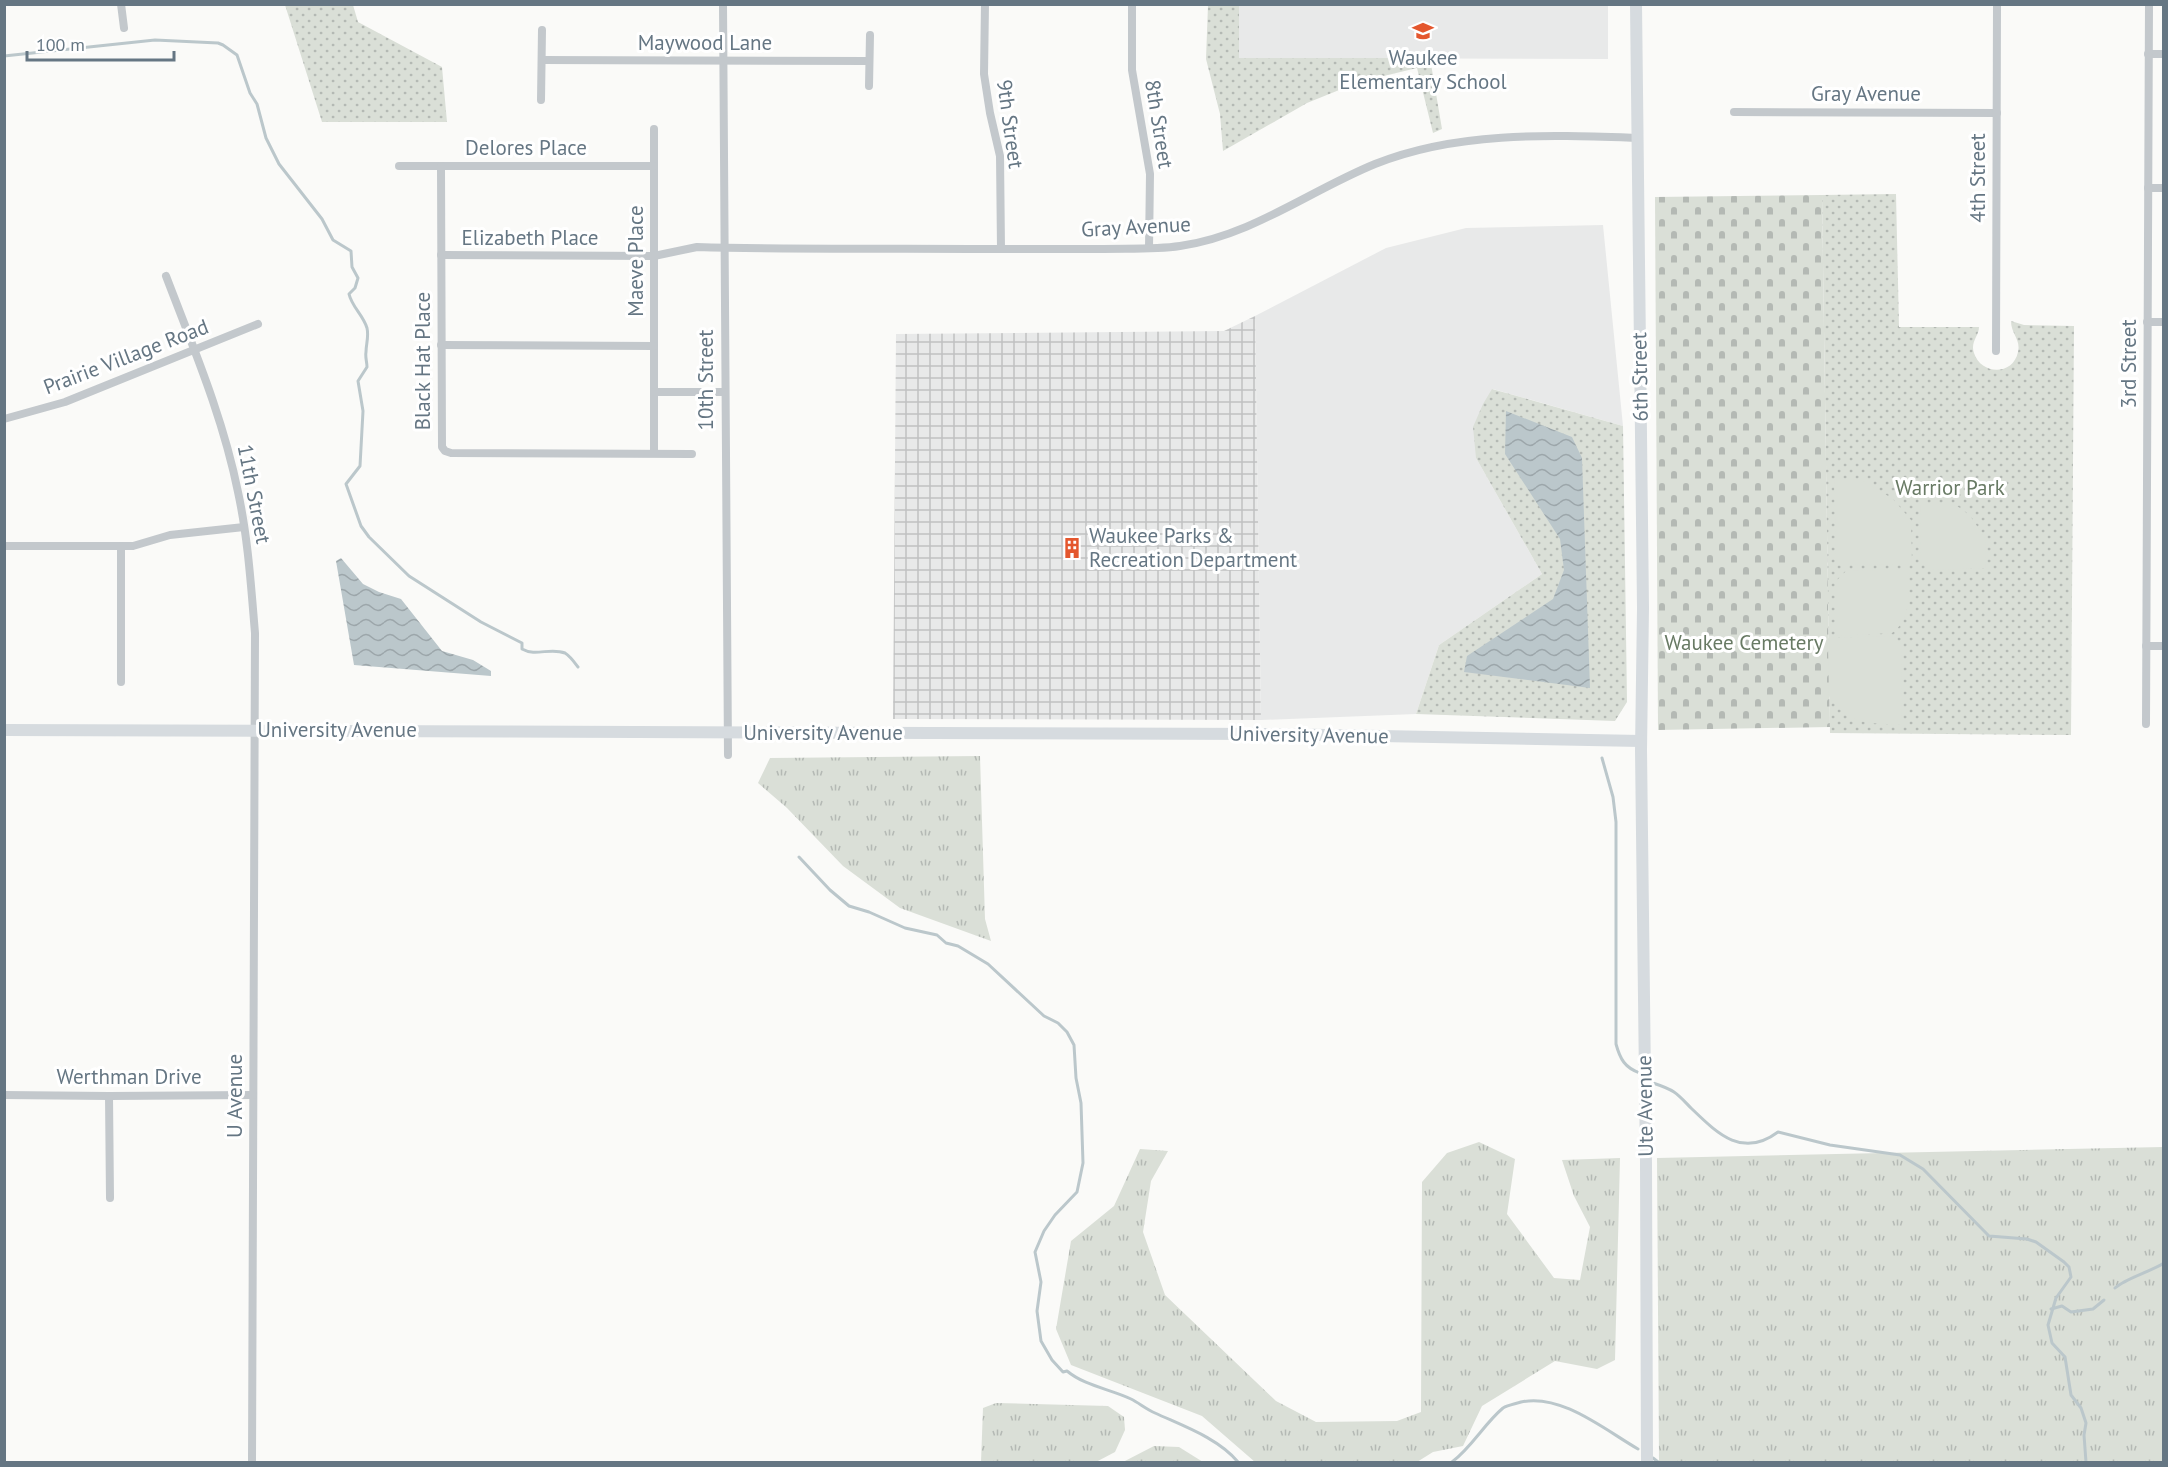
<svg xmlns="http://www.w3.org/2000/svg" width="2168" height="1467" viewBox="0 0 2168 1467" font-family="'PT Sans',sans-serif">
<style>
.built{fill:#e8e9e9}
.industrial{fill:url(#industrial-grid)}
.grass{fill:url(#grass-tufts)}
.cemetery{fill:url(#cemetery-stones)}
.park{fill:url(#park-dots)}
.pitch{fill:#dadfd7}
.water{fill:url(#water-waves)}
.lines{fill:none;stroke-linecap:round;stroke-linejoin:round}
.stream{stroke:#bbc7cb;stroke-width:3}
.street{stroke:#c3c8cc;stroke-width:8}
.secondary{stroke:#d6dbdf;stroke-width:12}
.labels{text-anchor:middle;stroke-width:6;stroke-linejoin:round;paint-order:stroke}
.street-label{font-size:21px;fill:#657683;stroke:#fff}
.poi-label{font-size:21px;fill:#657683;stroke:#fff}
.park-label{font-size:21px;fill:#687a64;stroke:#fff}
</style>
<defs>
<pattern id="industrial-grid" width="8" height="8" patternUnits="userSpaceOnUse" patternTransform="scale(1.5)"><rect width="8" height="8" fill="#e8e9e9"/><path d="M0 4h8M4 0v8" fill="none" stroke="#c0c1c2"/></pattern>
<pattern id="grass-tufts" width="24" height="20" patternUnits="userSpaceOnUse" patternTransform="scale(1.5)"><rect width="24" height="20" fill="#dadfd7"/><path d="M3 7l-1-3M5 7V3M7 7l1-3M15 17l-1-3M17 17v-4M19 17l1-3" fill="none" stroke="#b4b9b4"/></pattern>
<pattern id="cemetery-stones" width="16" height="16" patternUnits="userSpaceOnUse" patternTransform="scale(1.5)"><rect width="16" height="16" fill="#dadfd7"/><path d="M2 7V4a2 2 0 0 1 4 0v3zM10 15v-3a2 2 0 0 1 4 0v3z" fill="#b4b9b4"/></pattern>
<pattern id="park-dots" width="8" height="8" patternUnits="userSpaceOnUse" patternTransform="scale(1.5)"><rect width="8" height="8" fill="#dadfd7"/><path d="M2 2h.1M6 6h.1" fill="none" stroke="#b4b9b4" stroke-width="1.8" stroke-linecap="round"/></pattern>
<pattern id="water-waves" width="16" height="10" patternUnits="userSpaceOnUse" patternTransform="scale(1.5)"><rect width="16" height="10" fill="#bbc7cb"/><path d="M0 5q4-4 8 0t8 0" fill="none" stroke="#9ca6aa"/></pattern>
</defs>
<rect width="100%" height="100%" fill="#fafaf8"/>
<g class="built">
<path d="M1239,5H1608V59L1239,58Z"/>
<path d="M1603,225L1623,426L1493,389L1476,458L1542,574L1439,645L1416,714L1261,720L1255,316L1386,248L1466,228Z"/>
</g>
<path class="industrial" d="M1255,316L1261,720L893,719L896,334L1224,331Z"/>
<g class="grass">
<path d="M980,756L985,919L991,941L900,908L843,866L787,808L758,783L770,758Z"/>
<path d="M1479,1142L1515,1159L1507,1214L1554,1278L1580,1280L1590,1227L1574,1196L1562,1160L1620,1158L1615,1360L1597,1369L1555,1361L1482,1406L1463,1446L1433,1452L1417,1462H1255L1202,1416L1071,1365L1056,1329L1071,1241L1114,1206L1140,1149L1168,1151L1151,1181L1143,1232L1165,1295L1276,1401L1316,1422L1397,1421L1421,1412L1422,1182L1447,1153Z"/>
<path d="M2163,1147V1462H1659L1657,1158Z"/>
<path d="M996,1403L1108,1406L1124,1417L1125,1430L1115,1452L1096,1462H981L983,1408Z"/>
<path d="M1154,1446L1179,1447L1203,1462H1123Z"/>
</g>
<path class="cemetery" d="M1822,195L1830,727L1658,730L1655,197Z"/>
<g class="park">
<path d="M285,5H353L358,22L442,67L447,122H322Z"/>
<path d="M1208,5H1239V58H1430L1442,129L1433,133L1417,68L1359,82L1307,103L1223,151L1220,114L1206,59Z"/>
<path d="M1896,194L1899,327H1979C1979,336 1970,342 1974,353C1981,375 2013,376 2018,352C2021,339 2011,334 2011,321L2024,325L2074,326L2071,735L1830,733L1822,195Z"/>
<path d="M1492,389L1623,426L1627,702L1615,721L1416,714L1439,645L1542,574L1476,458L1473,427L1483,404Z"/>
</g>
<g class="pitch">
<path d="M1834,478L1862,480L1893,499L1911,520L1912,564L1845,565L1836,557Z"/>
<path d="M1920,503H1951L1962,509L1971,517L1985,538L1986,568L1931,570L1921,561Z"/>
<path d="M1909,569C1909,591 1912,619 1892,633L1837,636V580L1846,571Z"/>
<path d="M1892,636L1901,645L1902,725C1866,722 1853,727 1829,696L1828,638Z"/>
</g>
<g class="water">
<path d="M1506,411L1572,437L1582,458L1590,688L1464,672L1467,656L1553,599L1564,570L1560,539L1505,454Z"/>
<path d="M341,558L363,584L379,592L401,599L442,651L473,660L491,671V676L354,665L336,561Z"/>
</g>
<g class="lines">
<g class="stream">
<path d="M4,56L155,40L218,43L223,45L237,55L250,93L257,104L266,138L279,164L322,219L333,240L351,251L352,267L358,278L355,288L349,294C352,307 363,315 367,328C369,337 366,344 366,352C365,357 367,362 367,367L358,381L363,411L360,466L346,484L361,526L369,537L409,576L481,622L522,643V649C536,657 550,647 565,653C570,656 575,663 578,667"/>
<path d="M1602,758L1613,797L1616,822V1044C1620,1059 1625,1068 1640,1073"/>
<path d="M799,857L830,890L849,906L869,912L905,928L937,935L946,943L958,946L988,964L1044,1016L1058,1023L1067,1032L1074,1045L1076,1078L1081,1103L1083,1163L1077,1192L1055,1215L1044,1231L1035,1252L1041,1282L1037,1311L1041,1341L1052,1360L1063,1372L1067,1371C1085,1386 1110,1389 1131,1399C1139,1403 1146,1409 1155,1413C1183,1426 1218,1438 1238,1462"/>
<path d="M1653,1083C1659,1085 1668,1088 1674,1092C1680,1096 1686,1103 1691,1108C1717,1133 1742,1159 1778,1132L1830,1145L1900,1155L1923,1169L1989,1236L2027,1239L2036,1242L2064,1262L2069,1267L2071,1277L2056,1298L2048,1325L2052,1343L2065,1357L2071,1395L2081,1408L2086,1423L2084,1435L2086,1462"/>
<path d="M2115,1288C2126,1278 2150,1272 2164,1263"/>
<path d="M2051,1309L2062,1306L2071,1312L2093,1309L2104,1300"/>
<path d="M1653,1458L1658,1462"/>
<path d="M1452,1462C1472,1447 1484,1424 1503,1408C1508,1405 1515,1404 1521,1402C1561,1393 1605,1430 1638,1449"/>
</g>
<g class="street">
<path d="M121,4L124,28"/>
<path d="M723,4L728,755"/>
<path d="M985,4L984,74L990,113L1000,156L1001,249"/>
<path d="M1132,4V70L1150,174L1149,248"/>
<path d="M2148,54H2164"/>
<path d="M542,60L869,61"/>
<path d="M869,86L870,35"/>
<path d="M541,100L542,30"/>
<path d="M1734,112L1997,113"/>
<path d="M654,129V453"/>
<path d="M399,166H654"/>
<path d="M441,166L442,447L445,451L451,453L692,454"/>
<path d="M2148,188H2164"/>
<path d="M441,255L654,256L697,247C793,250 890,248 987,249C1024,249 1061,249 1098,249C1125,248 1153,250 1180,246C1251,236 1309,191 1375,164C1457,131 1550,135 1637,138"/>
<path d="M166,276C193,347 223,417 238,492C248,538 251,586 255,633L252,1462"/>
<path d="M2147,322H2164"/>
<path d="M441,345L654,346"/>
<path d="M1996,351L1997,4"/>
<path d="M654,392H724"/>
<path d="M4,419L65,402L258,324"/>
<path d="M4,546H133L170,535L244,527"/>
<path d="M2146,646H2164"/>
<path d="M121,682V546"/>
<path d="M2146,724L2149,4"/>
<path d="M4,1095L109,1096L253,1095"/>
<path d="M109,1096L110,1198"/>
</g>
<g class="secondary">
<path d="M1636,4L1643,608L1641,750L1646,1163L1647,1462"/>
<path d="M4,730L1274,734L1641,741"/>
</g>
</g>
<defs>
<symbol id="school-bare" viewBox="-9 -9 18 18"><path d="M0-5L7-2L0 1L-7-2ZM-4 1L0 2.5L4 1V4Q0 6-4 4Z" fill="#e4572e" stroke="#fff" stroke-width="2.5" paint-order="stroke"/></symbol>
<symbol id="building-bare" viewBox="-9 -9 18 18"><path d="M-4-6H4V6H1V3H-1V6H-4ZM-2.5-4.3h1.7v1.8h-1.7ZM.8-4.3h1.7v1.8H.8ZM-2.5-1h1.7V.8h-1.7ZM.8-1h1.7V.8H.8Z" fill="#e4572e" stroke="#fff" stroke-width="2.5" paint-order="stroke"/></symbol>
</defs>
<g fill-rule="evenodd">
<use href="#school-bare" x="1408" y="16" width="30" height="30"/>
<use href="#building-bare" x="1057" y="533" width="30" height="30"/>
</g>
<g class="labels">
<g class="street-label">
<text x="705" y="50">Maywood Lane</text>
<text x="1866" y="101">Gray Avenue</text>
<text transform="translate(1010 124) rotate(82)" y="7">9th Street</text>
<text transform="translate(1159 124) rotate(81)" y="7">8th Street</text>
<text x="526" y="155">Delores Place</text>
<text transform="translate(1978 178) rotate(-90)" y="7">4th Street</text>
<text transform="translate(1136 227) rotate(-3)" y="7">Gray Avenue</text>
<text x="530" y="245">Elizabeth Place</text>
<text transform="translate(636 261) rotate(-90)" y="7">Maeve Place</text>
<text transform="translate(126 357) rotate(-21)" y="7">Prairie Village Road</text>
<text transform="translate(423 361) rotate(-90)" y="7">Black Hat Place</text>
<text transform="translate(2129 364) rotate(-90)" y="7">3rd Street</text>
<text transform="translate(1640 377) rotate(-91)" y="7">6th Street</text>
<text transform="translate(706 380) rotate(-90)" y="7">10th Street</text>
<text transform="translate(254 494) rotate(79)" y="7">11th Street</text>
<text x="337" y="737">University Avenue</text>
<text x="823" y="740">University Avenue</text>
<text transform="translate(1309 735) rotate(1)" y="7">University Avenue</text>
<text x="129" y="1084">Werthman Drive</text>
<text transform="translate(235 1096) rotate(-90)" y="7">U Avenue</text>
<text transform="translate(1645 1106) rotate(-91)" y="7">Ute Avenue</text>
</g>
<g class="poi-label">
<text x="1423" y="65">Waukee<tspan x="1423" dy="24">Elementary School</tspan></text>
<text x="1089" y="543" text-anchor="start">Waukee Parks &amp;<tspan x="1089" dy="24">Recreation Department</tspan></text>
</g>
<g class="park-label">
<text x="1950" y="495">Warrior Park</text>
<text x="1744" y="650">Waukee Cemetery</text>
</g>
</g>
<rect width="2168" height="1467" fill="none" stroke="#657683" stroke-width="12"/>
<path d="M27 51v9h147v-9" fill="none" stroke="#657683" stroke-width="3"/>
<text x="36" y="51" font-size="18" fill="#657683" stroke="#ffffff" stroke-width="4.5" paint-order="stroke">100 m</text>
</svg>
